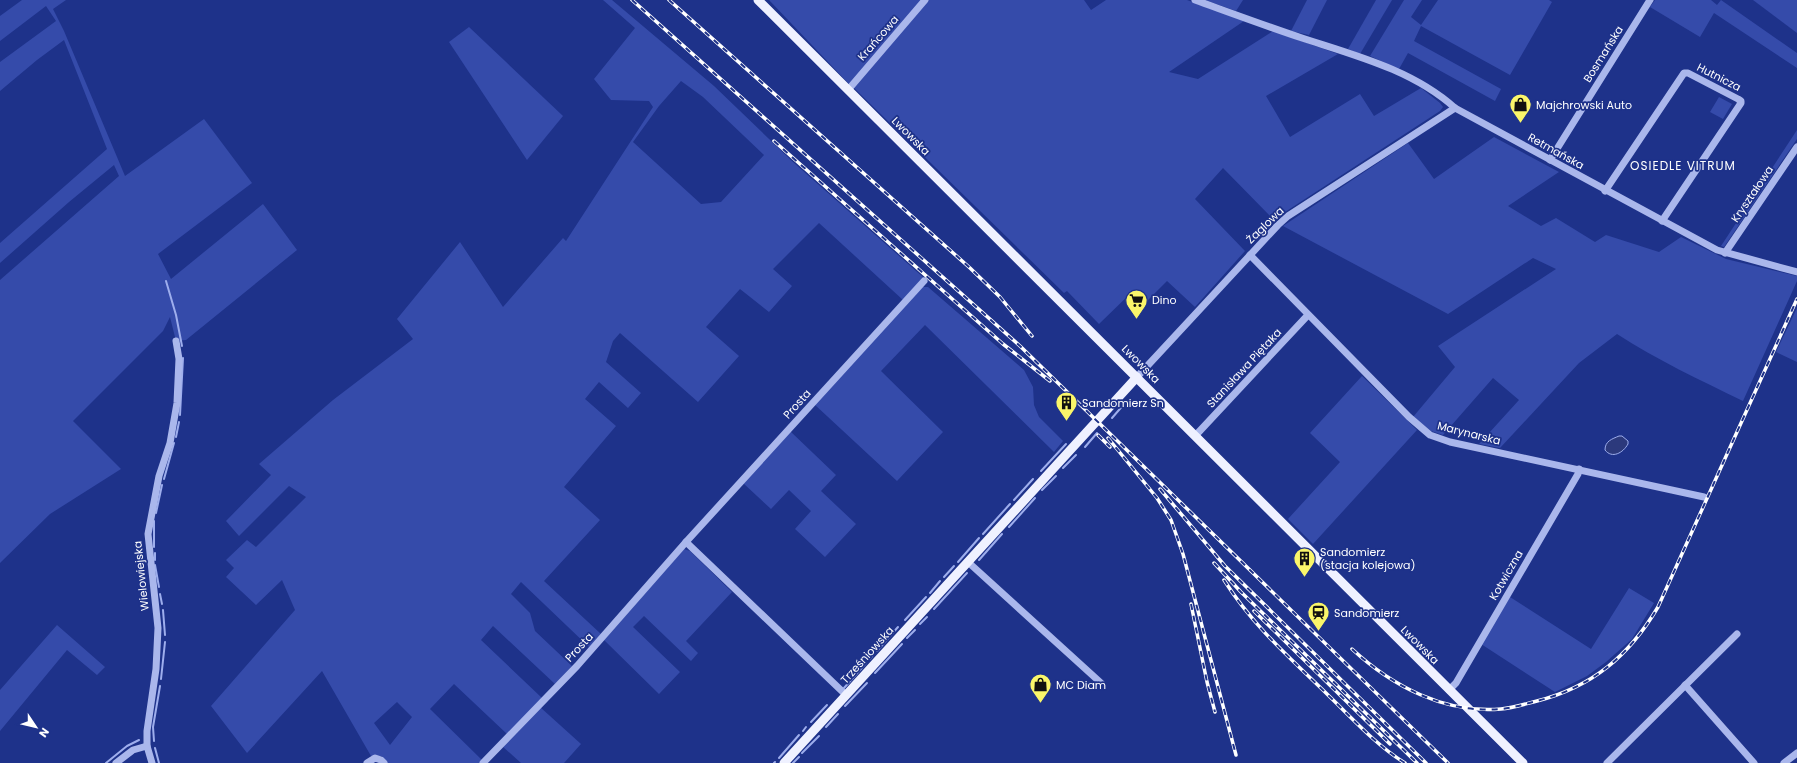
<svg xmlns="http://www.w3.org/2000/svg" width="1797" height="763" viewBox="0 0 1797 763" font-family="Poppins,sans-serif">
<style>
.green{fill:#354baa;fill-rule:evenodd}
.water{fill:#2c397c;stroke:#9eaeed}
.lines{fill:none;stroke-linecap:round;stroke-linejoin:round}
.stream{stroke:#9eaeed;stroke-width:2}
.minor{stroke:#aab7ec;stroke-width:7}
.major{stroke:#eff1ff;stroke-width:9}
.rail-casing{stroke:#fff;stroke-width:3.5}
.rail{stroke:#1e328a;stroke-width:2;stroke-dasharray:6;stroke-linecap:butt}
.labels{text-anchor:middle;stroke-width:3.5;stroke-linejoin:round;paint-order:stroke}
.street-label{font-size:11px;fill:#fff;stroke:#1e328a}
.poi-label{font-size:11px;fill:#fff;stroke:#1e328a;text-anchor:start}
.neighbourhood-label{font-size:12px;letter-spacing:1px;fill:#fff;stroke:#1e328a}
</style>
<rect width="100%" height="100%" fill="#1e328a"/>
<g class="green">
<path d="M22,0H66L53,9L64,31L125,176L204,119L252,183L158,254L171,279L263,204L297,250L186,340L176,341L170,317L163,331L73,421L121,469L50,514L0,563V280L119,176L114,165L69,202L0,263V243L107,149L64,40L37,60L0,91V62L56,21L46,6L0,41V16Z"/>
<path d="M603,0H612L714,86L793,162L924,278L903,300L819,223L773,269L792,286L769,312L740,289L706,327L739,356L698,402L620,333L613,341L606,362L641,393L628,408L599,382L585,399L616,426L564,487L600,520L544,581L601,634L589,647L521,582L511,594L530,613L535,631L572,666L555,684L493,626L481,640L542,698L507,734L454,684L430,709L482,760L479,763H386L382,756H371L322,671L247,753L211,706L295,610L282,580L256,605L226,577L234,568L226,560L247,540L256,547L306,497L289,486L239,536L226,521L271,475L259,464L333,400L413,339L397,319L460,242L503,307L563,238L566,241L653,107L649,101L611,100L594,79L635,28ZM681,81L703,97L764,155L721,202L701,204L633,142L659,106ZM397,702L412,717L390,745L374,723Z"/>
<path d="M769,0H923L850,85Z"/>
<path d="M929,0H1084L1091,10L1106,0H1187L1244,21L1169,72L1198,79L1273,31L1338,54L1266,96L1290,137L1360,94L1374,116L1421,88L1440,103L1443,107L1440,111L1282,214L1275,221L1223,168L1195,199L1245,251L1195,307L1167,281L1147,301L1134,290L1099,324L1067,291L1064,293L853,87Z"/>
<path d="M1205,0H1243L1236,11Z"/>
<path d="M1307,0H1327L1309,35L1291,31Z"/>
<path d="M1376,0H1392L1360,54L1348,49Z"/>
<path d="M1404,0H1422L1411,17L1421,25L1438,0H1549L1552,2L1510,75L1421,26L1414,41L1501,89L1495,101L1408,53L1399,69L1370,56Z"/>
<path d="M1655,0H1711L1717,5L1721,0L1797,53V68L1714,13L1700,37L1650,7Z"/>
<path d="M1753,0H1797V33Z"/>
<path d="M469,27L563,116L527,160L449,42Z"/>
<path d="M1719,97L1732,104L1723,119L1710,112Z"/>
<path d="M1797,130V139L1724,247L1721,246Z"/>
<path d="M1494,137L1559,172L1508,206L1541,226L1556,218L1595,242L1606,235L1659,252L1681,237L1726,259L1797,276V281L1743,401C1700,380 1657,360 1617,334L1579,363L1500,448L1479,444L1519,400L1493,378L1443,435L1431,431L1413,417L1455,367L1438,346L1556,269L1533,258L1448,314L1283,226L1408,143L1434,179Z"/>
<path d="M922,287H928L1024,370L1033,387L1034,405L1039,417L1063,441L1054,452L925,325L881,371L943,432L897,481L814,404Z"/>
<path d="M1797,308V362L1776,352Z"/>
<path d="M1362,376L1417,430L1313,544L1288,519L1340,462L1310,433Z"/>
<path d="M790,431L836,475L821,491L856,524L825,557L795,529L811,511L789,490L771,509L743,483Z"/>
<path d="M684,549L690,551L732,592L686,641L698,653L691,661L644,616L633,627L680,672L659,694L604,640Z"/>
<path d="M1629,588L1654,603L1632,639L1606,662L1587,676L1555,692L1481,644L1510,597L1591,649Z"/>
<path d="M57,625L105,667L97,675L67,650L0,731V690Z"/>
<path d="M540,707L581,744L564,763H521L502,746Z"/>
</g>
<path class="water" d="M1619,436H1622L1628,441V444C1623,453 1612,459 1605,450C1605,441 1612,439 1619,436Z"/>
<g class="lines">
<g class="stream">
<path d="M166,281L176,315L182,346"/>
<path d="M180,415L183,358"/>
<path d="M1112,418L1125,403"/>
<path d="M176,437L179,422"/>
<path d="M1085,447L1097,433"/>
<path d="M1063,468L1076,455"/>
<path d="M1041,471L1066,444"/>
<path d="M164,479L174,443"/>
<path d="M1042,490L1056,476"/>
<path d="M1014,500L1033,479"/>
<path d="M156,513L162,485"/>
<path d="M1009,527L1035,498"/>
<path d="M983,534L1010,504"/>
<path d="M154,547V521"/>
<path d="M155,553V560"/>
<path d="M979,560L1002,534"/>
<path d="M958,562L979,538"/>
<path d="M155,565L159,587"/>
<path d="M944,577L954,566"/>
<path d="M930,593L940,581"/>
<path d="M160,594L162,604"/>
<path d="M934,609L967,573"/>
<path d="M163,610L165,635"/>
<path d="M905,620L926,597"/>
<path d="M920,624L927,617"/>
<path d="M907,638L915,630"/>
<path d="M877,651L898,627"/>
<path d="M870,659L873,655"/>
<path d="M875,673L902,644"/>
<path d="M161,679L165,642"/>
<path d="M844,688L866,663"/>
<path d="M845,706L867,683"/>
<path d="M811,722L827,705"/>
<path d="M826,727L838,714"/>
<path d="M803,731L806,727"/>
<path d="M154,741L153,727L160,686"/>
<path d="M155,748L159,763"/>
<path d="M802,753L819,736"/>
<path d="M779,758L799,735"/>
<path d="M106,763L127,746L139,740"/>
<path d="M774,763L775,762"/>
<path d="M793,763L799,757"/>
</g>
<g class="minor">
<path d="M1195,0C1231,13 1266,26 1302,38C1354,55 1413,70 1455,108L1717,250L1797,272"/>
<path d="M848,90L925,0"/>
<path d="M1550,160L1650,0"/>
<path d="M1605,191L1684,73H1688L1738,99L1741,101V103L1662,221"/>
<path d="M1725,253L1797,147"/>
<path d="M1250,255L1409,417L1430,435L1450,442L1704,497"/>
<path d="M1137,377L1278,225L1288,216L1455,108"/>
<path d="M1196,435L1308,315"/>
<path d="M686,542L846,695"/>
<path d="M968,562L1101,683"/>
<path d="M1685,685L1754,763"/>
<path d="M1449,690L1456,683L1578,474L1579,469"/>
<path d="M116,763L133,750L147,746"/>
<path d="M152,763L147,746V731L156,669L158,628L148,534L159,476L170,443L177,403L179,359L176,341"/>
<path d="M367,763L375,758L381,760L384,763"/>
<path d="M483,763L577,666L686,542L924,281"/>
<path d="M1607,763L1737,634"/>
<path d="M1784,763L1797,753"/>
</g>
<g class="major">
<path d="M758,0L1523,763"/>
<path d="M784,763L1137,377"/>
</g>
<defs>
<g id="rail">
<path d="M632,0L1020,346L1448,763"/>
<path d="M669,0L970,268L1000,297L1032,336"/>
<path d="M774,141L1003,344L1050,381"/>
<path d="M1098,435L1110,447"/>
<path d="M1108,438L1157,498L1171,520L1183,554L1236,755"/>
<path d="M1160,489L1225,566L1426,763"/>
<path d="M1214,563L1241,592L1417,763"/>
<path d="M1224,580C1253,626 1290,658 1328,695C1353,719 1376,745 1405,763"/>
<path d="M1191,604L1207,682L1215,712"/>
<path d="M1254,611L1390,744"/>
<path d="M1352,649C1392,686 1445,714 1501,709C1513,708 1525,704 1537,701C1592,687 1629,656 1658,607L1797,299"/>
</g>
</defs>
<use href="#rail" class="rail-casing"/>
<use href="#rail" class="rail"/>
</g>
<defs>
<symbol id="shop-pin" viewBox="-11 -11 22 30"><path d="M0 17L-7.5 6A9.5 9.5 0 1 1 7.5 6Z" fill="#faf66a" stroke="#1e328a"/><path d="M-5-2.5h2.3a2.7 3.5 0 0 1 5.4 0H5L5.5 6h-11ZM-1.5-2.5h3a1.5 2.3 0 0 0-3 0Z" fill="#111"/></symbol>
<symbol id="supermarket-pin" viewBox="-11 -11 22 30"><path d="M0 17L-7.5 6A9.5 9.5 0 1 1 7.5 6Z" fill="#faf66a" stroke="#1e328a"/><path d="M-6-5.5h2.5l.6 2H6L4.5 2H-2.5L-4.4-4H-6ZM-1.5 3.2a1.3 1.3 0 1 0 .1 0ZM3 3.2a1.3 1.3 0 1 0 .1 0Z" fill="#111"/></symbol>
<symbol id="building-pin" viewBox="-11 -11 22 30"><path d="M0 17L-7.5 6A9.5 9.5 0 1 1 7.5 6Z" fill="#faf66a" stroke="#1e328a"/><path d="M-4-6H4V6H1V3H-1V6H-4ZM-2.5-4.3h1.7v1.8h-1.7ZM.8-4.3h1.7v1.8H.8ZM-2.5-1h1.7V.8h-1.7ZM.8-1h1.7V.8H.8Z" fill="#111"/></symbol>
<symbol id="station-pin" viewBox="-11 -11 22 30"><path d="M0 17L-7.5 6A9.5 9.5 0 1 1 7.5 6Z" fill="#faf66a" stroke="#1e328a"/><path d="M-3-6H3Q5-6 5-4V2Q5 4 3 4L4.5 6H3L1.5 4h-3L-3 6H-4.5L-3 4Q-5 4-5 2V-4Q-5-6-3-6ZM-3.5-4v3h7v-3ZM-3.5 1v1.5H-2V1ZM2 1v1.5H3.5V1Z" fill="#111"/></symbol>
</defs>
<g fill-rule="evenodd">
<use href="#shop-pin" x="1508" y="92" width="25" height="34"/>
<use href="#supermarket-pin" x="1124" y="288" width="25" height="34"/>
<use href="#building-pin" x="1054" y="390" width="25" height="34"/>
<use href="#building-pin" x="1292" y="546" width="25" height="34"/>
<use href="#station-pin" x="1306" y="600" width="25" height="34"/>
<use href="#shop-pin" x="1028" y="672" width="25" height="34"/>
</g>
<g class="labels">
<g class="street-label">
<text transform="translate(878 38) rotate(-49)" y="4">Krańcowa</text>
<text transform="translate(1603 54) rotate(-58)" y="4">Bosmańska</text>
<text transform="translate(1719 77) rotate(27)" y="4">Hutnicza</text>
<text transform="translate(911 136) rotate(45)" y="4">Lwowska</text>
<text transform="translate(1556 151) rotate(29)" y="4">Retmańska</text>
<text transform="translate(1752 194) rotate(-56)" y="4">Kryształowa</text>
<text transform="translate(1265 225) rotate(-44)" y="4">Żaglowa</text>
<text transform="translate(1141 364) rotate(45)" y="4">Lwowska</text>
<text transform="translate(1244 368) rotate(-47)" y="4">Stanisława Piętaka</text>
<text transform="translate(797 404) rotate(-48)" y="4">Prosta</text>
<text transform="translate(1469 433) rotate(14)" y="4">Marynarska</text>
<text transform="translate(1506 575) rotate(-60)" y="4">Kotwiczna</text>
<text transform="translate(141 576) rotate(-96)" y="4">Wielowiejska</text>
<text transform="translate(1420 645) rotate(45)" y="4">Lwowska</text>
<text transform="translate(579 647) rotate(-47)" y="4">Prosta</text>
<text transform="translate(867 655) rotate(-48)" y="4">Trześniowska</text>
</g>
<g class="poi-label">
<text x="1536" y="109">Majchrowski Auto</text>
<text x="1152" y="304">Dino</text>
<text x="1082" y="407">Sandomierz Sn</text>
<text x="1320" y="556">Sandomierz<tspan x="1320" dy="13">(stacja kolejowa)</tspan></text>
<text x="1334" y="617">Sandomierz</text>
<text x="1056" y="689">MC Diam</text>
</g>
<g class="neighbourhood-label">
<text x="1683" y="170">OSIEDLE VITRUM</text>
</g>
</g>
<g transform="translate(36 727) rotate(125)" stroke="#1e328a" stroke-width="3" paint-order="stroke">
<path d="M0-3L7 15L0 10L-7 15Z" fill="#ffffff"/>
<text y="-6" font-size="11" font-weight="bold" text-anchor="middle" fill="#ffffff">N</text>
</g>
</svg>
